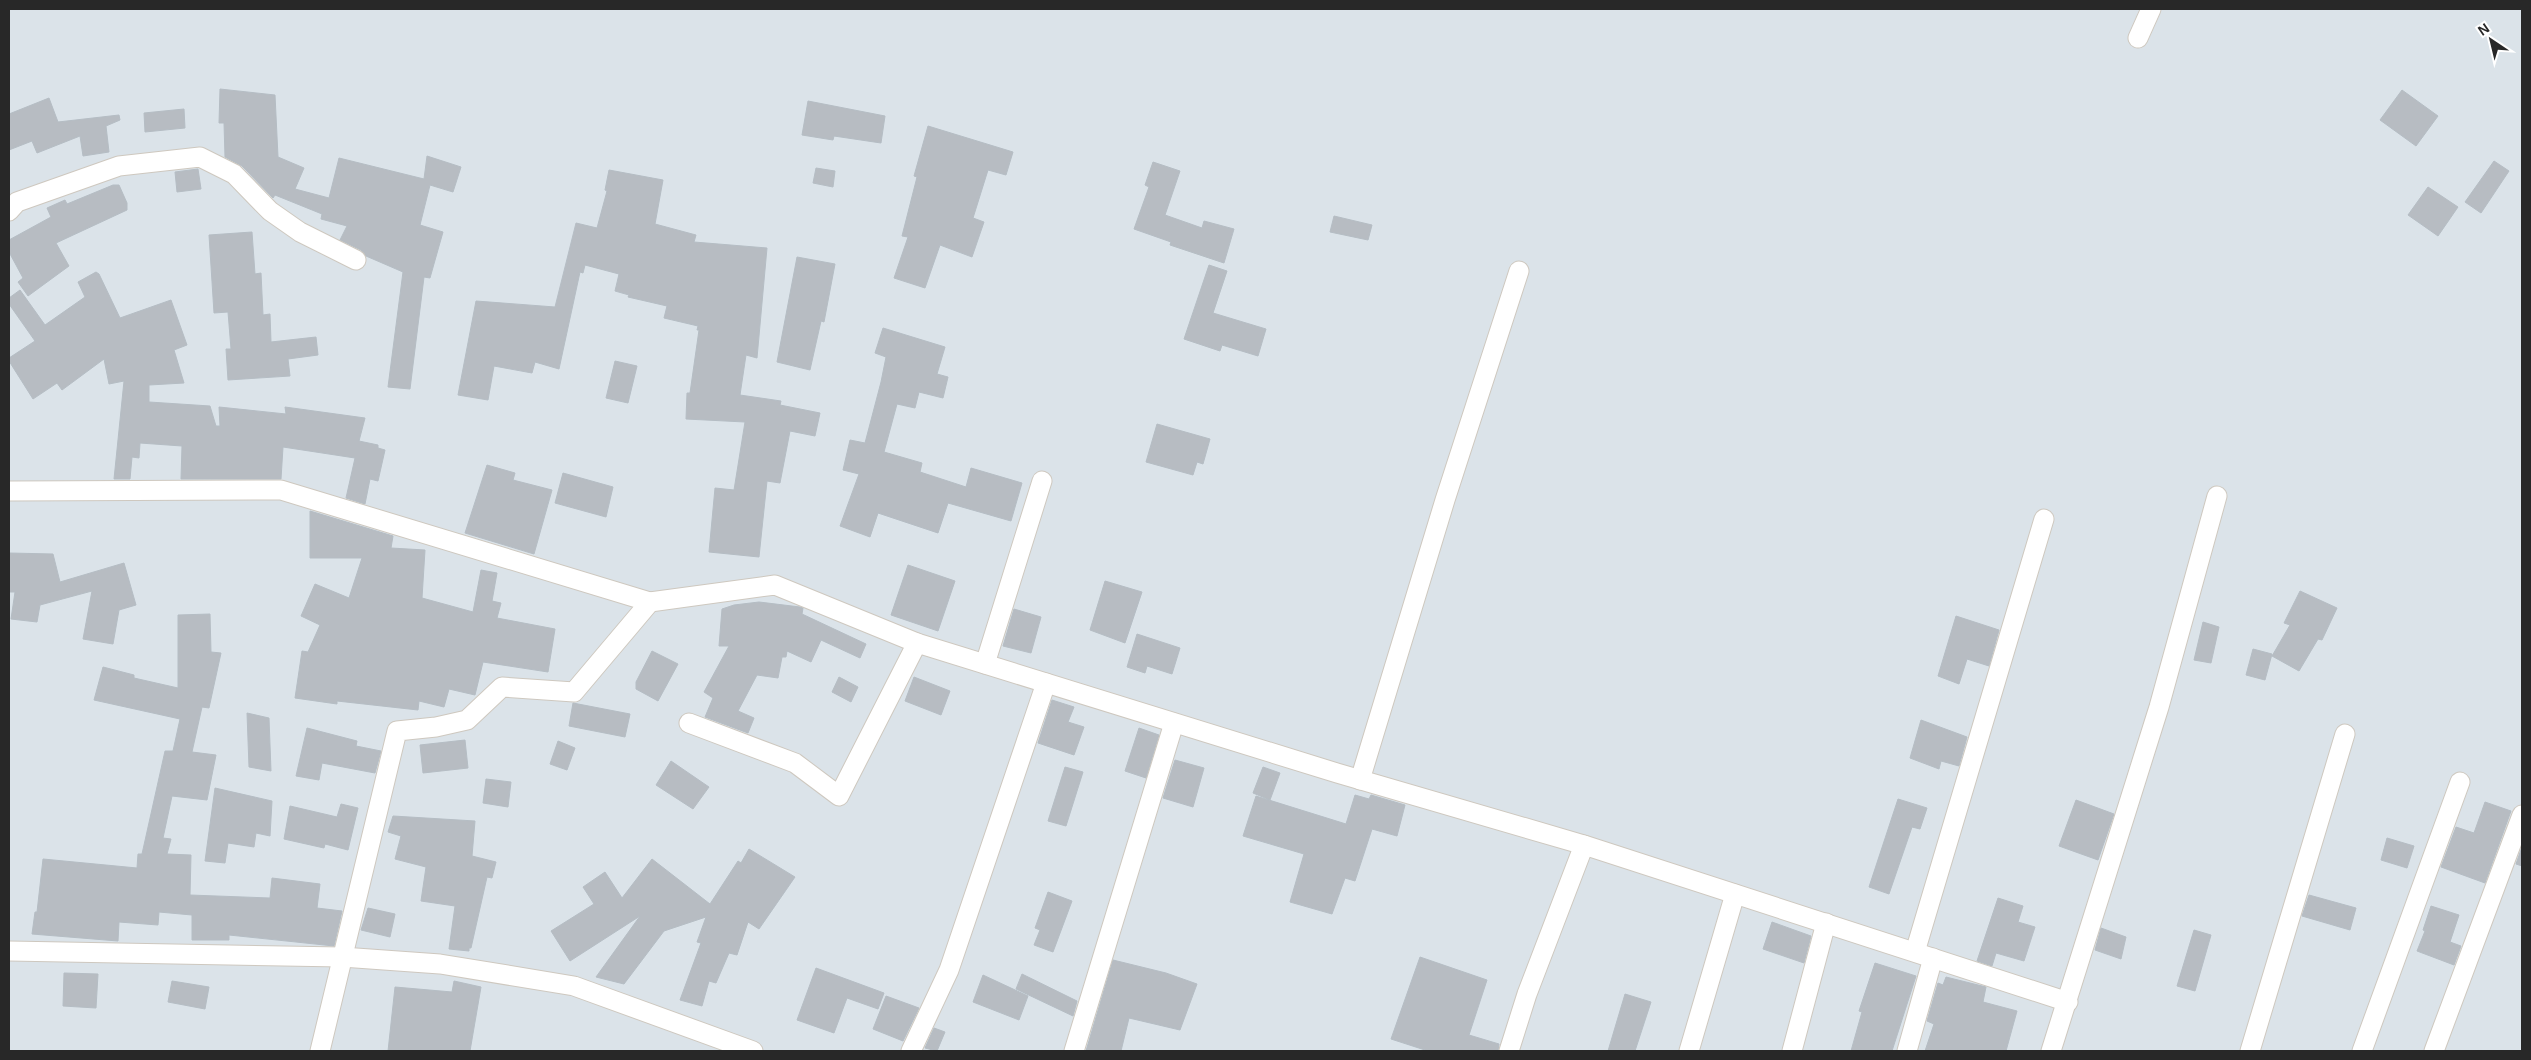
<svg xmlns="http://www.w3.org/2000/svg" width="2531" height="1060" viewBox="0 0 2531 1060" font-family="Arial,sans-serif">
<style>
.building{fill:#b7bcc2;stroke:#b5bdc4}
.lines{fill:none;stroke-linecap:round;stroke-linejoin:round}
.street-casing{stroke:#cec8bf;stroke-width:21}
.street{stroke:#fff;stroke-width:19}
</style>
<rect width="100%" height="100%" fill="#dbe3e9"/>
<g class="building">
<path d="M220,89L275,95L278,157L304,168L295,189L329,198L339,158L424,179L427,156L461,167L453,192L430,185L420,225L443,232L430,278L424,277L410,389L388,387L403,272L366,256L361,250L340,240L347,226L321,219L322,214L275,195L273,198L242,166L225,157L224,123H219Z"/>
<path d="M2402,90L2438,116L2416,146L2380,120Z"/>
<path d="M49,98L58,122L119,115L120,120L106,126L109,152L83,156L80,136L37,153L32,141L9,150V114Z"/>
<path d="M808,101L885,116L881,143L834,136L833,140L802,135Z"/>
<path d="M184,109L185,128L145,132L144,113Z"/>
<path d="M928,126L1013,152L1006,175L988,170L973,218L984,222L972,257L940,245L925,288L894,278L908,237L902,236L917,177L914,176Z"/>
<path d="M2494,161L2509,171L2481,213L2465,202Z"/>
<path d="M1153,162L1180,171L1165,215L1202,228L1204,221L1234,229L1224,263L1170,245L1171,242L1134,229L1149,187L1145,185Z"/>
<path d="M816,168L835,171L833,187L813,183Z"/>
<path d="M198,169L201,189L177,192L175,172Z"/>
<path d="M609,170L663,180L655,224L696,235L694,242L767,248L757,358L746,355L740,395L781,401L780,405L820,413L815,436L790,431L780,483L767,481L759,557L709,552L715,488L734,490L745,422L686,419L687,393H690L699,330H697L698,326L664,318L667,306L628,297L629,295L615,291L619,274L585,265L583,273L580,272L559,369L535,362L532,373L494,366L488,400L458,395L476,301L555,307L576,223L597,228L607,191L605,190Z"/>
<path d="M113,185H119L127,203V210L56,243L69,266L28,296L18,282L23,278L9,252V240L51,217L47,208L65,200L67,204Z"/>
<path d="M2428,187L2458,207L2438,236L2408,215Z"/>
<path d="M1334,216L1372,225L1368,240L1330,232Z"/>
<path d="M252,232L255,274L261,273L263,315L270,314L271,342L316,337L318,355L288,359L290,376L228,380L226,349H231L228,312L214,313L209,235Z"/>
<path d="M797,257L835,264L824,322L821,321L810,370L777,362Z"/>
<path d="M1209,265L1227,271L1213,313L1266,329L1258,356L1222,345L1220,351L1184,339Z"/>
<path d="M96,272L99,274L120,318L171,300L187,345L174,350L184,383L149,385V402L210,406L216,426H220L219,407L286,414L285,407L365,418L359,441L378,445V448L385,450L378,481L370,479L365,504L346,498L355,458L283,447L281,479H181L182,446L140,443L139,458L132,457L130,479H114L124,381L109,384L104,359L62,390L57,383L33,399L9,361V358L35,341L9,304V298L20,290L45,325L85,297L78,282Z"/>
<path d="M883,328L945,347L937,374L948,377L943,398L919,392L915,408L897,404L884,452L922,463L920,472L966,487L971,468L1022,483L1011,521L948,503L938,533L878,513L870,537L840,526L859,474L843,470L850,440L865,443L881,382L886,357L875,353Z"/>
<path d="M615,361L637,366L628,403L606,398Z"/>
<path d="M1157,424L1210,439L1203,464L1197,462L1193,475L1146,462Z"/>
<path d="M487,465L515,473L513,480L552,490L534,554L465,533Z"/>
<path d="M563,473L613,487L606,517L555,503Z"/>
<path d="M310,511L393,536L391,548L425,550L422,598L473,612L481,570L497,573L492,601L501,603L497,618L555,629L548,672L483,662L475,695L449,689L444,707L419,701L418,710L337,701V704L295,698L302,651L308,652L320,625L301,616L315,584L349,598L362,558H310Z"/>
<path d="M9,553L53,554L60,582L124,563L136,605L119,610L113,644L83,639L92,591L40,605L37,622L11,619L15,592H9Z"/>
<path d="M908,565L955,581L938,631L891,615Z"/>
<path d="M1105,581L1142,592L1125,643L1090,630Z"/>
<path d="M2300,591L2337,608L2322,640L2318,639L2299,671L2272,656L2290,625L2284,623Z"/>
<path d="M759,602L800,607L803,608L802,614L866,644L860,658L821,640L811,662L787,651L786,657H782L778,678L757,675L738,711L754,718L748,733L705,717L713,698L704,692L729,646H719L722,609L734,605Z"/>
<path d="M1014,609L1041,617L1031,653L1003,646Z"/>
<path d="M210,614L211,652L221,653L209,708L202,707L192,752L216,755L207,800L172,796L163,838L171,839L167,854L191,855L190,895L270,898L272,878L320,884L317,908L342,911L334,946L229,935V940H192V915L159,912L158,925L119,922L118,941L32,934L35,912H37L43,859L137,868L138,854H142L165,751H173L180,719L94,700L103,667L134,675V678L178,688V615Z"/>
<path d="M1956,616L1999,630L1989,666L1967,659L1959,684L1938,676Z"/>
<path d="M2203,622L2219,627L2211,663L2194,660Z"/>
<path d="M1137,634L1180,648L1172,674L1147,666L1145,673L1127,667Z"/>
<path d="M2253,649L2272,654L2265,680L2246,675Z"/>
<path d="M652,651L678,664L658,701L636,689V682Z"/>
<path d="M839,677L858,687L851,702L832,692Z"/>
<path d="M914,677L950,691L941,715L905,701Z"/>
<path d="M1052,700L1074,707L1068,722L1084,727L1074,755L1038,743Z"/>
<path d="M573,703L630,714L625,737L569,726Z"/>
<path d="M247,713L269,718L271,771L249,767Z"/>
<path d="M1921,720L1967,737L1959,766L1941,761L1939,769L1910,758Z"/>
<path d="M307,728L357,741L356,746L381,751L375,773L322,763L319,780L296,776Z"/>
<path d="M1139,728L1159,735L1146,778L1125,771Z"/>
<path d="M465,740L468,768L423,773L420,745Z"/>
<path d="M558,741L575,748L567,770L550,764Z"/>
<path d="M1175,760L1204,768L1193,807L1163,798Z"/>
<path d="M671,761L709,787L693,809L656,785Z"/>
<path d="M1065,767L1083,772L1066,826L1048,821Z"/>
<path d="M1263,767L1280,773L1270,800L1253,793Z"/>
<path d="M486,779L511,782L508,807L483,803Z"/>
<path d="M215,788L272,801L270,836L256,833L254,847L228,843L225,863L205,861Z"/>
<path d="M1355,795L1369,799L1371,795L1405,805L1397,836L1372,829L1355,881L1345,878L1332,914L1290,902L1304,854L1243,836L1256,796L1346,824Z"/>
<path d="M1898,799L1927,808L1920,829L1912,827L1889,894L1869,887Z"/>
<path d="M2076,800L2114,814L2098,860L2059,846Z"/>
<path d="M2485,802L2511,811L2485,883L2441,867L2456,827L2474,833Z"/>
<path d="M341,804L358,808L348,850L325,844L324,848L284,839L290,806L337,817Z"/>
<path d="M393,816L475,821L472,856L496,862L492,878L487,877L471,948H469V951L449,949L455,906L421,901L426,867L395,859L401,836L388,832Z"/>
<path d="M2387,838L2414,846L2407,868L2381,860Z"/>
<path d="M2522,847V866L2516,864Z"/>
<path d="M749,849L795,877L759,929L748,922L737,955L729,953L716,983L709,981L702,1006L680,1000L701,943L697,942L706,917L664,931L624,984L596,977L640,916L570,961L551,931L594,904L583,887L605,872L622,898L652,859L710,904L738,861L741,863Z"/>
<path d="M1048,892L1072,901L1053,952L1034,945L1040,930L1035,928Z"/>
<path d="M2309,895L2356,908L2350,930L2302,916Z"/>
<path d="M1998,898L2023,906L2018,922L2035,927L2024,961L1996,953L1992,966L1977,961Z"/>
<path d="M2431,906L2459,915L2450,942L2461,946L2454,965L2417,951L2425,931L2423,930Z"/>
<path d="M368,908L395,914L390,937L361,930Z"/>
<path d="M1772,922L1811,936L1804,963L1763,949Z"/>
<path d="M2101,928L2126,937L2121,959L2095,950Z"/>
<path d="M2194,930L2211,935L2195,991L2177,986Z"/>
<path d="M1420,957L1487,980L1469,1035L1499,1044L1498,1051H1428L1391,1039Z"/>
<path d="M1113,960L1166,973L1197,984L1180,1030L1129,1018L1121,1051H1086Z"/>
<path d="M1875,963L1916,976L1892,1051H1851L1862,1012L1859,1011Z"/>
<path d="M816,968L884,993L878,1009L847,998L834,1033L797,1020Z"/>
<path d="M64,973L98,974L96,1008L63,1006Z"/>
<path d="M1022,974L1077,1001L1073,1016L1016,989Z"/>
<path d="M983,975L1028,996L1019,1020L973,1002Z"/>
<path d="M1946,977L1986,987L1983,1002L2017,1011L2006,1051H1925L1934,1024L1927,1021L1938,983L1943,985Z"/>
<path d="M172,981L209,987L205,1009L168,1002Z"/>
<path d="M454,981L481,987L470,1051H388L395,987L452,992Z"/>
<path d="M1625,994L1651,1002L1635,1051H1608Z"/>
<path d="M886,996L919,1008L903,1041L873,1029Z"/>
<path d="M934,1028L945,1032L937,1051L925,1048Z"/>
</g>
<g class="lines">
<defs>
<g id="street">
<path d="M2138,38L2151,9"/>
<path d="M9,211L17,202L119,166L200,157L234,174L270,211L300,232L356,260"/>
<path d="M9,491L281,490L650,602"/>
<path d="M985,664L1042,481"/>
<path d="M689,723L795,763L839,796L917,643"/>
<path d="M1360,780L1445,500L1519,271"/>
<path d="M9,951L342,957L440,964L574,986L753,1051"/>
<path d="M1915,952L2044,519"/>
<path d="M320,1051L397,731L436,727L467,720L502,687L574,692L650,602L775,585L917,643L1337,773L1584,845L2068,1002"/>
<path d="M911,1051L949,970L1046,683"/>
<path d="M1074,1051L1174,723"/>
<path d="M1509,1051L1527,994L1584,845"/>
<path d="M1689,1051L1735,894"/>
<path d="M1792,1051L1826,923"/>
<path d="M1907,1051L1933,958"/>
<path d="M2051,1051L2159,707L2217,496"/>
<path d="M2250,1051L2345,734"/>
<path d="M2362,1051L2460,782"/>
<path d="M2434,1051L2522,815"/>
</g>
</defs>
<use href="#street" class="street-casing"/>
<use href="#street" class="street"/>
</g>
<rect width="2531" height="1060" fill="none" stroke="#282828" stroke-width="20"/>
<g transform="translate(2491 40) rotate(325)" stroke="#ffffff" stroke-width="4" paint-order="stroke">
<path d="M0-4L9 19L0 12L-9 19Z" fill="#282828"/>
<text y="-8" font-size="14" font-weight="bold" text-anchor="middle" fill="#282828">N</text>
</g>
</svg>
